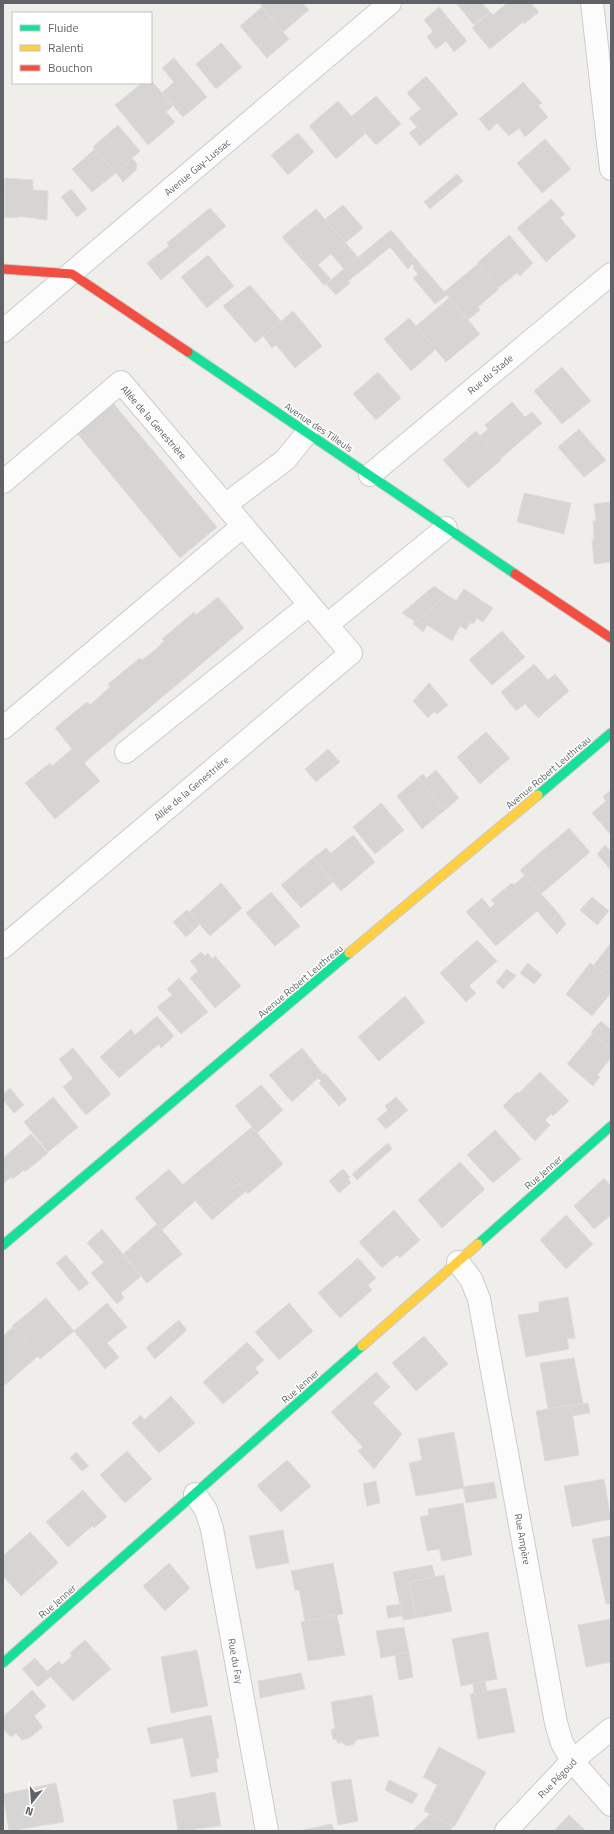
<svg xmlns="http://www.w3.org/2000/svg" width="614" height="1834" viewBox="0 0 614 1834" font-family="'Titillium Web',sans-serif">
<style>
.building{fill:#d6d5d3;stroke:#deddd9}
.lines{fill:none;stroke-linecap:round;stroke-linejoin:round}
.street-casing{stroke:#cbcccc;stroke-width:24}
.fast-casing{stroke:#cacacb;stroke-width:11}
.slow-casing{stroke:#cacacb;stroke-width:11}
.jam-casing{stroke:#cacacb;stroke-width:11}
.street{stroke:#fdfcfc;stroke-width:22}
.fast{stroke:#16e098;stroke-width:9}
.slow{stroke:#ffcf43;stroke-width:9}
.jam{stroke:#f24e42;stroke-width:9}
.labels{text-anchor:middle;stroke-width:3;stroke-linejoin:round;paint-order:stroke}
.street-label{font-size:10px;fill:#5f6368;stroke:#fff}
</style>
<rect width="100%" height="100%" fill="#efeeea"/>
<g class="building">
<path d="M259,3H303L309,10L283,32Z"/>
<path d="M456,3H482L490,12L474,25Z"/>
<path d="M507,3H531L539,12L524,24L523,22L490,49L472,28L490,12L493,15Z"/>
<path d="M262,7L289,39L267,58L240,26Z"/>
<path d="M439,7L467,41L454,52L446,41L436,49L427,37L433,31L424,20Z"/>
<path d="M221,43L242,67L216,89L196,64Z"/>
<path d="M174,58L207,97L183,117L162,93L174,82L162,68Z"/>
<path d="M426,76L458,114L428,139L409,118L421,109L407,93Z"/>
<path d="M151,80L173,106L166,112L175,122L148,145L115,105L142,83H151Z"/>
<path d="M523,82L542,103L538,106L520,85Z"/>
<path d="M520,85L548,117L525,137L519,128L509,136L497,123L489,131L479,119Z"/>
<path d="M376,96L401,124L376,145L351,117Z"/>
<path d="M338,101L366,133L336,159L309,126Z"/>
<path d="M118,125L140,151L116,173L93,147Z"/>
<path d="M417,127L428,139L420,146L409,133Z"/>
<path d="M298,133L314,152L288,175L271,155Z"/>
<path d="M545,139L571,169L542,193L517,163Z"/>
<path d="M95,149L116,173L92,192L72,169Z"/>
<path d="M132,158L137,164L136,170L123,182L116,173Z"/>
<path d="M457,174L463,181L430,209L424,202Z"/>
<path d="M5,178L33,180V190L48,191L47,220L18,216V218L4,217Z"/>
<path d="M3,181H5L4,214H3Z"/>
<path d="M71,189L87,209L77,217L61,197Z"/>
<path d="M551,199L565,214L560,218L576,236L546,262L517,228Z"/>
<path d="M343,205L363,228L345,243L325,219Z"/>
<path d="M210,208L226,226L161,280L147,263L169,246L167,243Z"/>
<path d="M316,209L358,257L344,269L331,254L318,265L331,279L324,285L282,237Z"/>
<path d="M391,230L447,295L435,304L413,278L418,274L413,268L415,267L412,264L408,269L390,247L366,267L358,257Z"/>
<path d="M509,235L533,263L520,276L517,273L498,288L477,263Z"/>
<path d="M208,255L234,286L207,308L181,277Z"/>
<path d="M358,257L366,267L348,281L350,283L336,295L326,284Z"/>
<path d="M478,264L499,289L478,307L480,310L468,320L444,292Z"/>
<path d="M250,285L281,321L255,343L223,306Z"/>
<path d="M449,298L480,334L446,362L416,326Z"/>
<path d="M293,311L322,346L295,368L276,345L272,348L263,336Z"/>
<path d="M409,318L436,349L411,371L384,339Z"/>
<path d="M562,367L591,401L562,424L534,391Z"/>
<path d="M378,372L401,398L376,420L353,394Z"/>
<path d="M112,402L217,527L180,558L76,432Z"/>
<path d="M512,402L525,417L532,412L542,423L500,459L480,436L488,429L485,425Z"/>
<path d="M579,429L606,460L584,477L558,447Z"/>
<path d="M476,431L501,460L468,488L443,460Z"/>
<path d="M524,493L571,503L564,534L517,522Z"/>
<path d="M611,502V562L594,564L592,540H594L593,521H596L594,504Z"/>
<path d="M434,586L447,595L413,624L414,621L402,613Z"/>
<path d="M464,589L493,608L483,622L477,618L473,624L470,623L466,630L460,626L452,641L427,625L423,632L413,624L447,595L456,601Z"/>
<path d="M218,597L244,628L84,763L100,781L55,819L25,783L50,763L52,766L72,749L55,728L87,702L90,705L110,687L108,684L140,658L142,660L155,650L164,641L162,639L194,612L196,615Z"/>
<path d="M502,631L525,657L492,685L469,660Z"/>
<path d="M534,664L548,680L555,674L569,691L538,718L525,704L516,711L501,692Z"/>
<path d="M429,683L448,705L437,714L434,712L428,718L413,701Z"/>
<path d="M486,732L510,758L480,784L457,757Z"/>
<path d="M328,749L340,762L316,782L305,769Z"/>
<path d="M436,770L459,798L445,810L418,778L423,774L427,778Z"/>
<path d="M418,778L445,810L422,829L397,796Z"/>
<path d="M611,790V835L592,813L606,801L603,797Z"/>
<path d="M381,803L404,830L375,854L353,827Z"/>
<path d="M569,828L590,852L541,894L520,870Z"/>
<path d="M353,835L375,862L341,891L313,858L326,848L331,853Z"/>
<path d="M605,845L611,851V870L597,854Z"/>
<path d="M313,858L333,882L301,908L281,885Z"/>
<path d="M525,875L559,914L548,924L537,911L496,946L466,912L482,898L490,908L495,904L491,900L512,883L514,885Z"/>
<path d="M221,883L242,908L210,936L189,912Z"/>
<path d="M271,892L300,926L275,946L246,913Z"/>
<path d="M592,897L609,911L597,925L580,910Z"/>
<path d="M187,910L200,924L194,930L181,915Z"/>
<path d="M559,914L566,924L557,934L548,924Z"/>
<path d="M181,915L194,930L186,937L173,922Z"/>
<path d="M477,940L497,961L469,986L476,993L466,1002L440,973Z"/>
<path d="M611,943V980L593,966Z"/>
<path d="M201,952L205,956L208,953L212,959L215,956L241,986L215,1008L190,978L198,971L190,961Z"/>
<path d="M528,963L542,975L534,984L520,973Z"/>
<path d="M590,963L611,980V993L592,1016L566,994Z"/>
<path d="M507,969L516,976L503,989L496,982Z"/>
<path d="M179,978L208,1012L181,1034L157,1007L172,995L167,989Z"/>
<path d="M405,996L425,1022L379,1061L358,1037Z"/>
<path d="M157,1016L174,1036L161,1048L159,1044L119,1078L100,1057L131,1029L135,1035Z"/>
<path d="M601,1021L611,1030V1049L591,1032Z"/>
<path d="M593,1033L611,1049V1058L597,1075L600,1077L593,1086L567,1064Z"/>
<path d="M73,1048L111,1094L86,1115L63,1087L73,1078L59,1059Z"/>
<path d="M302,1048L323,1074L325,1073L347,1099L339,1106L319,1083L321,1081L318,1078L292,1102L269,1075Z"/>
<path d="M540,1072L569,1101L553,1116L551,1114L545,1120L550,1125L535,1141L503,1106L517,1092L519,1093Z"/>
<path d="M261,1085L283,1110L257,1133L235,1106Z"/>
<path d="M10,1088L24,1105L14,1113L3,1100V1094Z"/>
<path d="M53,1097L78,1127L48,1152L24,1122Z"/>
<path d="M396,1097L408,1110L386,1129L377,1119L388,1110L385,1106Z"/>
<path d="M252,1127L283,1164L248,1194L216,1157Z"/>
<path d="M495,1130L521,1159L493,1183L467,1155Z"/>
<path d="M31,1134L48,1153L25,1172L24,1170L13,1179L3,1168V1158Z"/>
<path d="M388,1143L392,1149L357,1180L352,1174Z"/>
<path d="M216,1157L239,1183L205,1212L182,1185Z"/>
<path d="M460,1162L485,1189L442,1228L418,1200Z"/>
<path d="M3,1168L11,1177L3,1184Z"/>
<path d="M169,1169L196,1200L162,1230L135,1198Z"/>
<path d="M343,1169L350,1177L348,1179L351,1183L339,1193L329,1181Z"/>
<path d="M604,1178L611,1186V1215L594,1229L574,1206Z"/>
<path d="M239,1183L246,1191L212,1220L205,1212Z"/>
<path d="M394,1210L420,1240L400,1258L397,1255L382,1268L359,1242Z"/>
<path d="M566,1215L593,1244L566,1269L540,1240Z"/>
<path d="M157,1224L182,1254L147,1283L123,1254Z"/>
<path d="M102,1229L141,1276L121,1293L124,1298L117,1304L91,1273L104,1262L87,1243Z"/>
<path d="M66,1255L89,1283L79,1291L56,1263Z"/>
<path d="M358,1258L376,1278L368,1285L372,1290L340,1318L318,1293Z"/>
<path d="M568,1297L575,1338L567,1339L569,1349L526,1357L518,1315L539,1312V1302Z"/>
<path d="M46,1298L74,1331L40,1359L12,1326Z"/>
<path d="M107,1303L127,1327L107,1343L119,1357L105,1369L74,1331Z"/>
<path d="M289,1303L313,1331L279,1360L255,1332Z"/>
<path d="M179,1320L187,1330L155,1359L146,1348Z"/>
<path d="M13,1327L38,1356L5,1385L3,1382V1336Z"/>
<path d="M424,1336L448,1364L416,1391L392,1363Z"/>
<path d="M247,1342L264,1360L255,1368L259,1373L223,1404L203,1382Z"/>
<path d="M574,1358L583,1403L548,1409L540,1363Z"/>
<path d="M376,1372L390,1387L373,1403L402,1434L374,1469L358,1451L363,1447L331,1412Z"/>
<path d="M171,1396L195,1423L159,1453L132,1423L141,1415L144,1420Z"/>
<path d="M588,1403L590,1413L572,1416L571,1405Z"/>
<path d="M571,1405L579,1455L545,1461L536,1411Z"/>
<path d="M454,1432L464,1488L416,1496L409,1463L422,1460L418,1439Z"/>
<path d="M127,1451L152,1479L125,1503L100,1475Z"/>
<path d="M76,1452L89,1466L82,1471L70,1458Z"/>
<path d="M287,1460L311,1486L281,1512L257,1486Z"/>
<path d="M604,1479L611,1519L572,1527L564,1486Z"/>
<path d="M376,1481L380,1503L367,1506L363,1484Z"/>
<path d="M494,1482L497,1498L466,1503L463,1487Z"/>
<path d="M83,1490L107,1517L94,1528L92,1526L68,1547L46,1522Z"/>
<path d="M463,1503L472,1555L442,1561L439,1549L427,1551L420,1517L429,1515L428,1509Z"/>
<path d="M283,1530L289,1563L256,1569L249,1536Z"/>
<path d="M30,1532L55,1559L33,1579L37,1582L21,1596L3,1576V1556Z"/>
<path d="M611,1536V1603L606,1604L592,1539Z"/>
<path d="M55,1559L58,1563L37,1582L33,1579Z"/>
<path d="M169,1563L190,1588L165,1611L143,1586Z"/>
<path d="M333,1563L343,1614L305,1621L299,1590H295L291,1571Z"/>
<path d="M432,1565L435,1577L409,1582L416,1618L403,1620L393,1572Z"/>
<path d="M444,1575L452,1611L416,1618L409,1582Z"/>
<path d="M400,1604L402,1616L388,1618L386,1606Z"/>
<path d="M337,1615L345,1655L308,1661L301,1622Z"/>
<path d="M611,1619V1662L586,1667L578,1625Z"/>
<path d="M404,1627L409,1652L381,1658L376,1631Z"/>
<path d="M488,1632L497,1679L461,1686L452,1639Z"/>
<path d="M85,1640L111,1669L73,1701L46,1672L59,1661L62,1665L72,1656L70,1653Z"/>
<path d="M197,1650L208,1706L171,1713L161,1657Z"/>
<path d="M409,1652L413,1677L399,1680L395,1655Z"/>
<path d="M35,1658L51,1676L38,1687L22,1669Z"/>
<path d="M301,1673L305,1689L260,1698L258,1681Z"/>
<path d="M485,1681L487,1691L474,1694L473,1684Z"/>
<path d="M506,1688L515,1732L478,1739L470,1694Z"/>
<path d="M32,1690L46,1706L34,1716L43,1727L29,1738L22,1740L16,1733L11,1737L3,1729V1717Z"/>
<path d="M372,1695L379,1736L356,1740L354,1744L346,1746L343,1743H337V1740L333,1739L331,1730L335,1728L331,1702Z"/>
<path d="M211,1715L219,1758L216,1759L218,1772L191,1777L183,1738L151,1744L147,1728Z"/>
<path d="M439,1747L486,1772L454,1827L424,1811L437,1785L423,1777Z"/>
<path d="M351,1779L358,1821L338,1825L331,1782Z"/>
<path d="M389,1780L418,1794L412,1804L385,1790Z"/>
<path d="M56,1783L64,1822L9,1831L3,1794Z"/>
<path d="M215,1792L221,1826L178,1831L173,1800Z"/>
<path d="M430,1814L454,1826L449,1831H412Z"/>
<path d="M569,1815L586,1831H554Z"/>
<path d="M332,1824L334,1831H303V1830Z"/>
</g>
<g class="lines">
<defs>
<g id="street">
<path d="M592,3L611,169"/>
<path d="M3,331L390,3"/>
<path d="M370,475L611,274"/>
<path d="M3,482L121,382L327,625"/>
<path d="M225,505L285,460L307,433"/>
<path d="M3,728L243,526"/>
<path d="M126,752L309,605"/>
<path d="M3,947L351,653L327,625L446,528"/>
<path d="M458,1262L471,1279L479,1299L556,1723L562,1743L572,1761L611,1805"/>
<path d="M195,1494L206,1510L212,1529L267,1831"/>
<path d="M506,1831L572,1761L611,1729"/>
</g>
<g id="fast">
<path d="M188,352L515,574"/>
<path d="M538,795L611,733"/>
<path d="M478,1244L611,1126"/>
<path d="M3,1245L349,953"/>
<path d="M3,1663L362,1346"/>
</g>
<g id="slow">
<path d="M349,953L538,795"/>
<path d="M362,1346L478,1244"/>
</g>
<g id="jam">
<path d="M3,269L72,274L188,352"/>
<path d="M515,574L611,638"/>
</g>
</defs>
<use href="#street" class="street-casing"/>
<use href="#fast" class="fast-casing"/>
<use href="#slow" class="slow-casing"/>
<use href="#jam" class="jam-casing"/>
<use href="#street" class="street"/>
<use href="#fast" class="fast"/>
<use href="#slow" class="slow"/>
<use href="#jam" class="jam"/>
</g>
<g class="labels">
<g class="street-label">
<text transform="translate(197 167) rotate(-40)" y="4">Avenue Gay-Lussac</text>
<text transform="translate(490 374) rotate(-40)" y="4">Rue du Stade</text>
<text transform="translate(154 422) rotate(49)" y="4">Allée de la Genestrière</text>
<text transform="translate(319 427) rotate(34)" y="4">Avenue des Tilleuls</text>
<text transform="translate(548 772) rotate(-40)" y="4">Avenue Robert Leuthreau</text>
<text transform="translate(191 788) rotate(-40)" y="4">Allée de la Genestrière</text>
<text transform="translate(300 981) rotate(-40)" y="4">Avenue Robert Leuthreau</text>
<text transform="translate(543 1172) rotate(-41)" y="4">Rue Jenner</text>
<text transform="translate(300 1386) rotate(-41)" y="4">Rue Jenner</text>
<text transform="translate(523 1539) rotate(80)" y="4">Rue Ampère</text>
<text transform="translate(57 1601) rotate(-41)" y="4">Rue Jenner</text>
<text transform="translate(236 1661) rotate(80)" y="4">Rue du Fay</text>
<text transform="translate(557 1778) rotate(-46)" y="4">Rue Pégoud</text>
</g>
</g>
<rect width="614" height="1834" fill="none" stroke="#5f6368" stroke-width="8"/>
<rect x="12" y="12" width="140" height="72" fill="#ffffff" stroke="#bfc1c3"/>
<rect x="20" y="25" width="20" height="6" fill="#16e098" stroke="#bfc1c3"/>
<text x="48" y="32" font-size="12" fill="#5f6368">Fluide</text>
<rect x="20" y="45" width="20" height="6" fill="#ffcf43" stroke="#bfc1c3"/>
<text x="48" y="52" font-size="12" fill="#5f6368">Ralenti</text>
<rect x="20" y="65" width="20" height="6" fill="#f24e42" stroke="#bfc1c3"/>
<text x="48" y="72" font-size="12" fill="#5f6368">Bouchon</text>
<g transform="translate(32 1802) rotate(197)" stroke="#ffffff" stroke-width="3" paint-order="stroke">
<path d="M0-3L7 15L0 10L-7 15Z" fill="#5f6368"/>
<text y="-6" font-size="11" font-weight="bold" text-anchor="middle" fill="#5f6368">N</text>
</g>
</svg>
